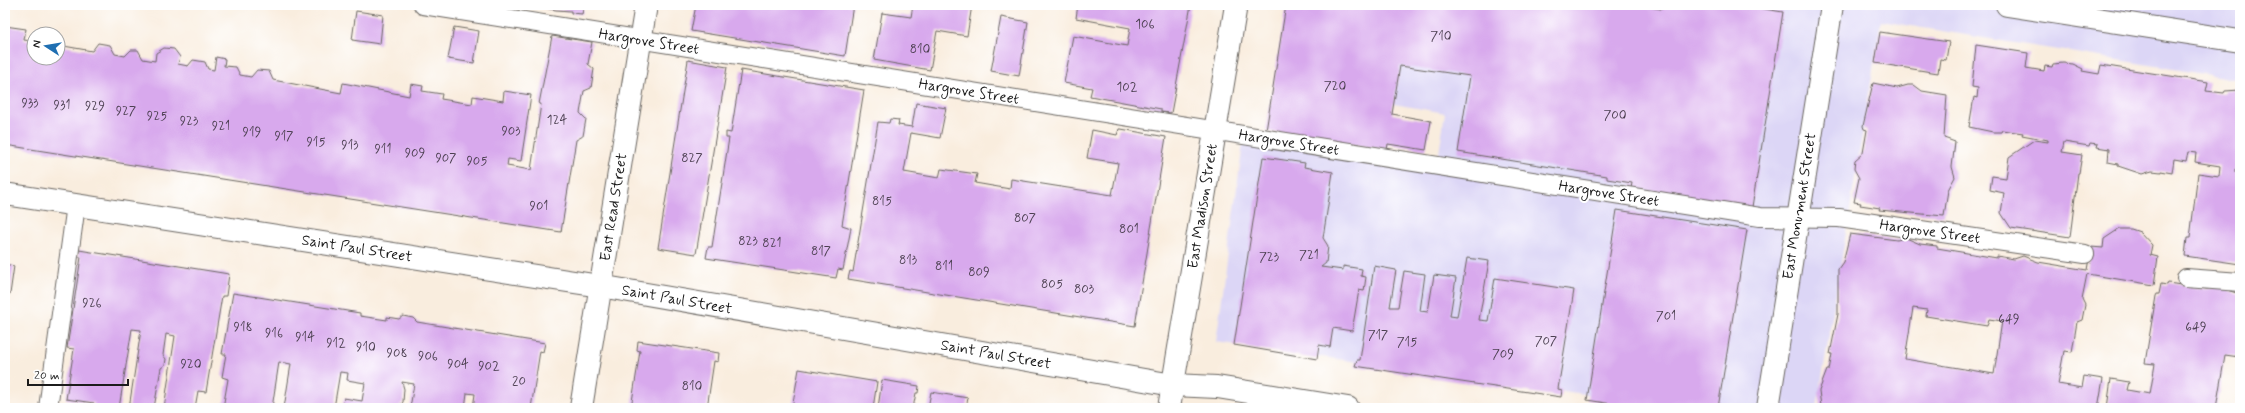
<svg xmlns="http://www.w3.org/2000/svg" width="2245" height="413" viewBox="0 0 2245 413" font-family="Mynerve,sans-serif">
<style>
.built{fill:#dcd6f6}
.building{fill:#d8a9ed;fill-rule:evenodd}
.lines{fill:none;stroke-linecap:round;stroke-linejoin:round}
.service-casing{stroke:#696560;stroke-width:20}
.tertiary-casing{stroke:#696560;stroke-width:24}
.secondary-casing{stroke:#696560;stroke-width:24}
.primary-casing{stroke:#696560;stroke-width:24}
.service{stroke:#fff;stroke-width:18}
.tertiary{stroke:#fff;stroke-width:22}
.secondary{stroke:#fff;stroke-width:22}
.primary{stroke:#fff;stroke-width:22}
.labels{text-anchor:middle;stroke-width:4;stroke-linejoin:round;paint-order:stroke}
.number-label{font-size:13px;fill:#4b3f50}
.street-label{font-size:15px;fill:#1c1c1c;stroke:#fff}
</style>
<rect width="100%" height="100%" fill="#fff"/>
<filter id="ink" filterUnits="userSpaceOnUse"><feTurbulence type="fractalNoise" baseFrequency=".025" numOctaves="2"/><feDisplacementMap in="SourceGraphic" scale="8" xChannelSelector="R" yChannelSelector="G"/><feConvolveMatrix kernelMatrix="1 2 1 2 8 2 1 2 1" color-interpolation-filters="sRGB"/></filter>
<filter id="wash" filterUnits="userSpaceOnUse"><feTurbulence type="fractalNoise" baseFrequency=".012" numOctaves="4" result="noise"/><feDisplacementMap in="SourceGraphic" scale="16" xChannelSelector="R" yChannelSelector="G"/><feGaussianBlur stdDeviation="0.9" result="paint"/><feColorMatrix in="noise" values="0 0 0 0 0 0 0 0 0 0 0 0 0 0 0 0 0 1.4 0 .05"/><feComposite in="paint" operator="in"/></filter>
<g filter="url(#wash)">
<rect width="100%" height="100%" fill="#f9edde"/>
<path class="built" d="M1410,5H2240V80L1881,21L1817,408H1684L1216,342L1244,136L1437,167L1445,113L1394,104Z"/>
<g id="blocks">
<g class="building">
<path d="M526,5H584L582,14L571,13V11L556,10Z"/>
<path d="M696,5H853L845,56L691,31Z"/>
<path d="M913,5H972L967,36L937,31L930,70L874,60L882,13L911,17Z"/>
<path d="M1078,5H1191L1171,113L1161,112V109L1090,96L1092,88L1064,83L1073,36L1127,46L1130,28L1076,18Z"/>
<path d="M1286,5H1637L1661,9L1662,5H1739L1783,12L1752,207L1631,188L1632,183L1607,179V176L1458,152L1470,76L1400,66L1392,114L1431,121L1426,150L1388,144L1387,150L1266,131Z"/>
<path d="M356,11L383,15L380,44L352,40Z"/>
<path d="M1001,17L1028,22L1019,76L991,71Z"/>
<path d="M5,26L26,29L24,40L31,41L34,35V58H58V45L92,51L98,43L110,45L115,54L125,56L131,50H138L143,59L155,61L156,53L164,48L174,49L180,57L178,64L188,66L193,60L205,62L208,69L214,70L216,57L225,59L224,66L236,67L240,75L251,77L257,70L269,71L273,80L341,93L343,83L409,96L411,84L423,86L422,91L442,94L441,99L472,104L473,96L503,101L504,91L531,95L521,161L508,159L507,166L531,170L541,104H539L552,36L592,42L588,64L594,69L591,88L584,91L580,113L586,119L583,136L576,140L561,232L5,145Z"/>
<path d="M454,27L479,31L474,63L448,59Z"/>
<path d="M1880,32L1949,42L1946,60L1940,59L1938,73L1875,63Z"/>
<path d="M1976,45L2028,53L2026,68L2044,71L2045,66L2052,67L2053,64L2063,63L2073,64L2083,69L2082,71L2099,74L2101,65L2208,82L2206,91L2224,93L2225,91L2240,90V170L2235,169V172H2240V264L2185,256L2187,238H2190L2198,173L2219,176L2220,166L2195,162L2196,153L2188,152L2186,161L2174,159L2172,173L2161,171V172L2152,171L2142,174L2118,166V164L2108,162L2109,149L2097,147L2098,144L2090,143L2089,146L2064,142L2062,152L2082,155L2079,173H2078L2070,237L2011,228L2001,213L2004,193L1990,190L1992,176L2006,178L2009,157L2034,140L2048,142V140L2022,135L2023,133L2002,130L2001,132H1993L1969,127L1974,97L1977,98L1978,88L1972,87Z"/>
<path d="M688,60L727,67L696,254L658,248Z"/>
<path d="M741,70L864,90L842,225L851,228L843,270L838,269L836,278L706,258L708,247H712L729,138H726V132L731,133Z"/>
<path d="M1873,83L1897,88L1908,85H1914L1922,91L1947,95L1944,138L1955,142L1952,167L1955,177L1948,190L1944,216L1879,210L1880,208L1860,205L1861,203L1854,202L1859,178L1854,169L1855,160L1863,153L1867,130L1864,129L1863,126Z"/>
<path d="M916,103L946,108L940,138L911,133L904,172L939,178L941,169L977,174L975,183L1010,189L1011,179L1112,195L1118,163L1087,158L1092,130L1117,135L1119,129H1121L1166,137L1135,326L848,279L850,271L853,272L878,122L889,123L890,119L899,120L898,125L912,127Z"/>
<path d="M1263,157L1305,163L1304,167L1333,172L1323,238L1328,246L1326,263L1321,267L1343,270V266L1362,269L1361,276L1366,277L1364,291L1359,290L1352,331L1333,328L1330,347L1319,345L1317,359L1234,345Z"/>
<path d="M1617,210L1747,230L1718,408H1637L1587,400Z"/>
<path d="M2119,229H2131L2140,232L2152,245L2150,255L2158,257L2154,285L2087,274L2082,299L2085,305L2082,320L2077,322L2072,352L2064,351L2058,384L2082,388L2084,376L2103,379L2098,408H1824L1821,406L1819,391L1827,370H1829L1832,354H1830L1838,314V269L1843,262L1850,234L1897,240L1906,238L1920,244L1937,246V248L1997,258V256L2014,259L2023,256L2038,262L2087,270L2091,247L2103,248L2104,239ZM1913,308L1927,310L1926,316L1987,326L1989,319L2002,321L1994,374L1905,359Z"/>
<path d="M79,250L229,274L226,296H222L206,392L198,391L195,408H164L175,336L166,334L163,355L166,359L165,365L161,368L154,408H129L141,330L132,329L119,408H93L94,403L66,399L74,349L67,348L81,257H78Z"/>
<path d="M1467,258L1489,261L1479,320L1488,321L1495,278L1574,290L1558,389L1562,390L1561,397L1355,366L1357,360H1360L1374,266L1396,270L1390,307H1398L1404,271L1425,274L1420,311L1428,312L1434,275L1456,278L1450,316L1457,317Z"/>
<path d="M5,264L14,266L10,294L5,293Z"/>
<path d="M2168,283L2207,289L2217,287L2240,294V365L2237,364L2239,357L2225,355L2216,408H2107L2111,379L2129,382L2127,390L2150,394L2155,364L2145,363L2156,296L2157,294H2159L2161,284L2167,285Z"/>
<path d="M233,293L360,313V316L387,320V317L399,319L403,316L413,318L417,322L545,343L543,352L540,351L531,408H473L475,394L467,393L465,408H410L414,384L402,382L404,389L403,402L398,408H342L344,398L362,401L365,383L347,380L348,373L340,372L334,408H284L291,364L279,362L272,408H223L228,379L222,377L226,354H222Z"/>
<path d="M638,341L719,353L718,362L714,361L707,408H631L640,351L637,350Z"/>
<path d="M799,369L877,382L873,408H792Z"/>
<path d="M882,380L919,386L918,393H916L913,408H878Z"/>
<path d="M931,392L968,398L966,408H928Z"/>
</g>
</g>
</g>
<g filter="url(#ink)">
<use href="#blocks" fill-opacity="0" stroke="#696560" stroke-width="1"/>
<g class="lines">
<defs>
<g id="service">
<path d="M423,5L1760,217L1839,218L2085,254"/>
<path d="M2186,278L2240,282"/>
<path d="M48,408L76,205"/>
</g>
<g id="tertiary">
<path d="M581,408L646,5"/>
<path d="M1768,408L1832,5"/>
</g>
<path id="secondary" d="M1169,408L1236,5"/>
<g id="primary">
<path d="M2007,5L2240,41"/>
<path d="M5,194L600,286L1173,385L1217,387L1348,408"/>
</g>
</defs>
<use href="#service" class="service-casing"/>
<use href="#tertiary" class="tertiary-casing"/>
<use href="#secondary" class="secondary-casing"/>
<use href="#primary" class="primary-casing"/>
<use href="#service" class="service"/>
<use href="#tertiary" class="tertiary"/>
<use href="#secondary" class="secondary"/>
<use href="#primary" class="primary"/>
</g>
</g>
<g class="labels">
<g class="number-label">
<text x="1145" y="28">106</text>
<text x="1441" y="40">710</text>
<text x="920" y="53">810</text>
<text x="1335" y="90">720</text>
<text x="1127" y="91">102</text>
<text x="30" y="107">933</text>
<text x="62" y="109">931</text>
<text x="95" y="110">929</text>
<text x="126" y="115">927</text>
<text x="1615" y="119">700</text>
<text x="157" y="120">925</text>
<text x="557" y="124">124</text>
<text x="189" y="125">923</text>
<text x="221" y="130">921</text>
<text x="511" y="135">903</text>
<text x="252" y="136">919</text>
<text x="284" y="140">917</text>
<text x="316" y="146">915</text>
<text x="350" y="149">913</text>
<text x="383" y="153">911</text>
<text x="415" y="157">909</text>
<text x="446" y="162">907</text>
<text x="692" y="162">827</text>
<text x="477" y="165">905</text>
<text x="882" y="205">815</text>
<text x="539" y="210">901</text>
<text x="1025" y="222">807</text>
<text x="1129" y="233">801</text>
<text x="748" y="245">823</text>
<text x="772" y="247">821</text>
<text x="821" y="255">817</text>
<text x="1309" y="259">721</text>
<text x="1269" y="261">723</text>
<text x="908" y="264">813</text>
<text x="944" y="270">811</text>
<text x="979" y="276">809</text>
<text x="1052" y="288">805</text>
<text x="1084" y="293">803</text>
<text x="92" y="307">926</text>
<text x="1666" y="320">701</text>
<text x="2009" y="323">649</text>
<text x="243" y="331">918</text>
<text x="2196" y="331">649</text>
<text x="274" y="337">916</text>
<text x="1378" y="339">717</text>
<text x="305" y="341">914</text>
<text x="1546" y="345">707</text>
<text x="1407" y="346">715</text>
<text x="336" y="347">912</text>
<text x="366" y="351">910</text>
<text x="397" y="357">908</text>
<text x="1503" y="358">709</text>
<text x="428" y="360">906</text>
<text x="191" y="368">920</text>
<text x="458" y="368">904</text>
<text x="489" y="370">902</text>
<text x="519" y="385">20</text>
<text x="692" y="390">810</text>
</g>
<g class="street-label">
<text transform="translate(649 41) rotate(9)" y="5">Hargrove Street</text>
<text transform="translate(969 91) rotate(9)" y="5">Hargrove Street</text>
<text transform="translate(1289 142) rotate(9)" y="5">Hargrove Street</text>
<text transform="translate(1609 193) rotate(9)" y="5">Hargrove Street</text>
<text transform="translate(1202 206) rotate(-81)" y="5">East Madison Street</text>
<text transform="translate(1799 206) rotate(-81)" y="5">East Monument Street</text>
<text transform="translate(613 207) rotate(-81)" y="5">East Read Street</text>
<text transform="translate(1930 231) rotate(8)" y="5">Hargrove Street</text>
<text transform="translate(357 248) rotate(9)" y="5">Saint Paul Street</text>
<text transform="translate(677 299) rotate(10)" y="5">Saint Paul Street</text>
<text transform="translate(996 354) rotate(10)" y="5">Saint Paul Street</text>
</g>
</g>
<rect width="2245" height="413" fill="none" stroke="#fff" stroke-width="20"/>
<g transform="translate(46 46) rotate(282)"><circle r="19" fill="#ffffff" stroke="#a4a4a4"/>
<path d="M0-3L7 15L0 10L-7 15Z" fill="#1f6fb2"/>
<text y="-6" font-size="11" font-weight="bold" text-anchor="middle" fill="#1c1c1c">N</text>
</g>
<path d="M28 379v6h100v-6" fill="none" stroke="#1c1c1c" stroke-width="2"/>
<text x="34" y="379" font-size="12" fill="#1c1c1c" stroke="#ffffff" stroke-width="3" paint-order="stroke">20 m</text>
</svg>
